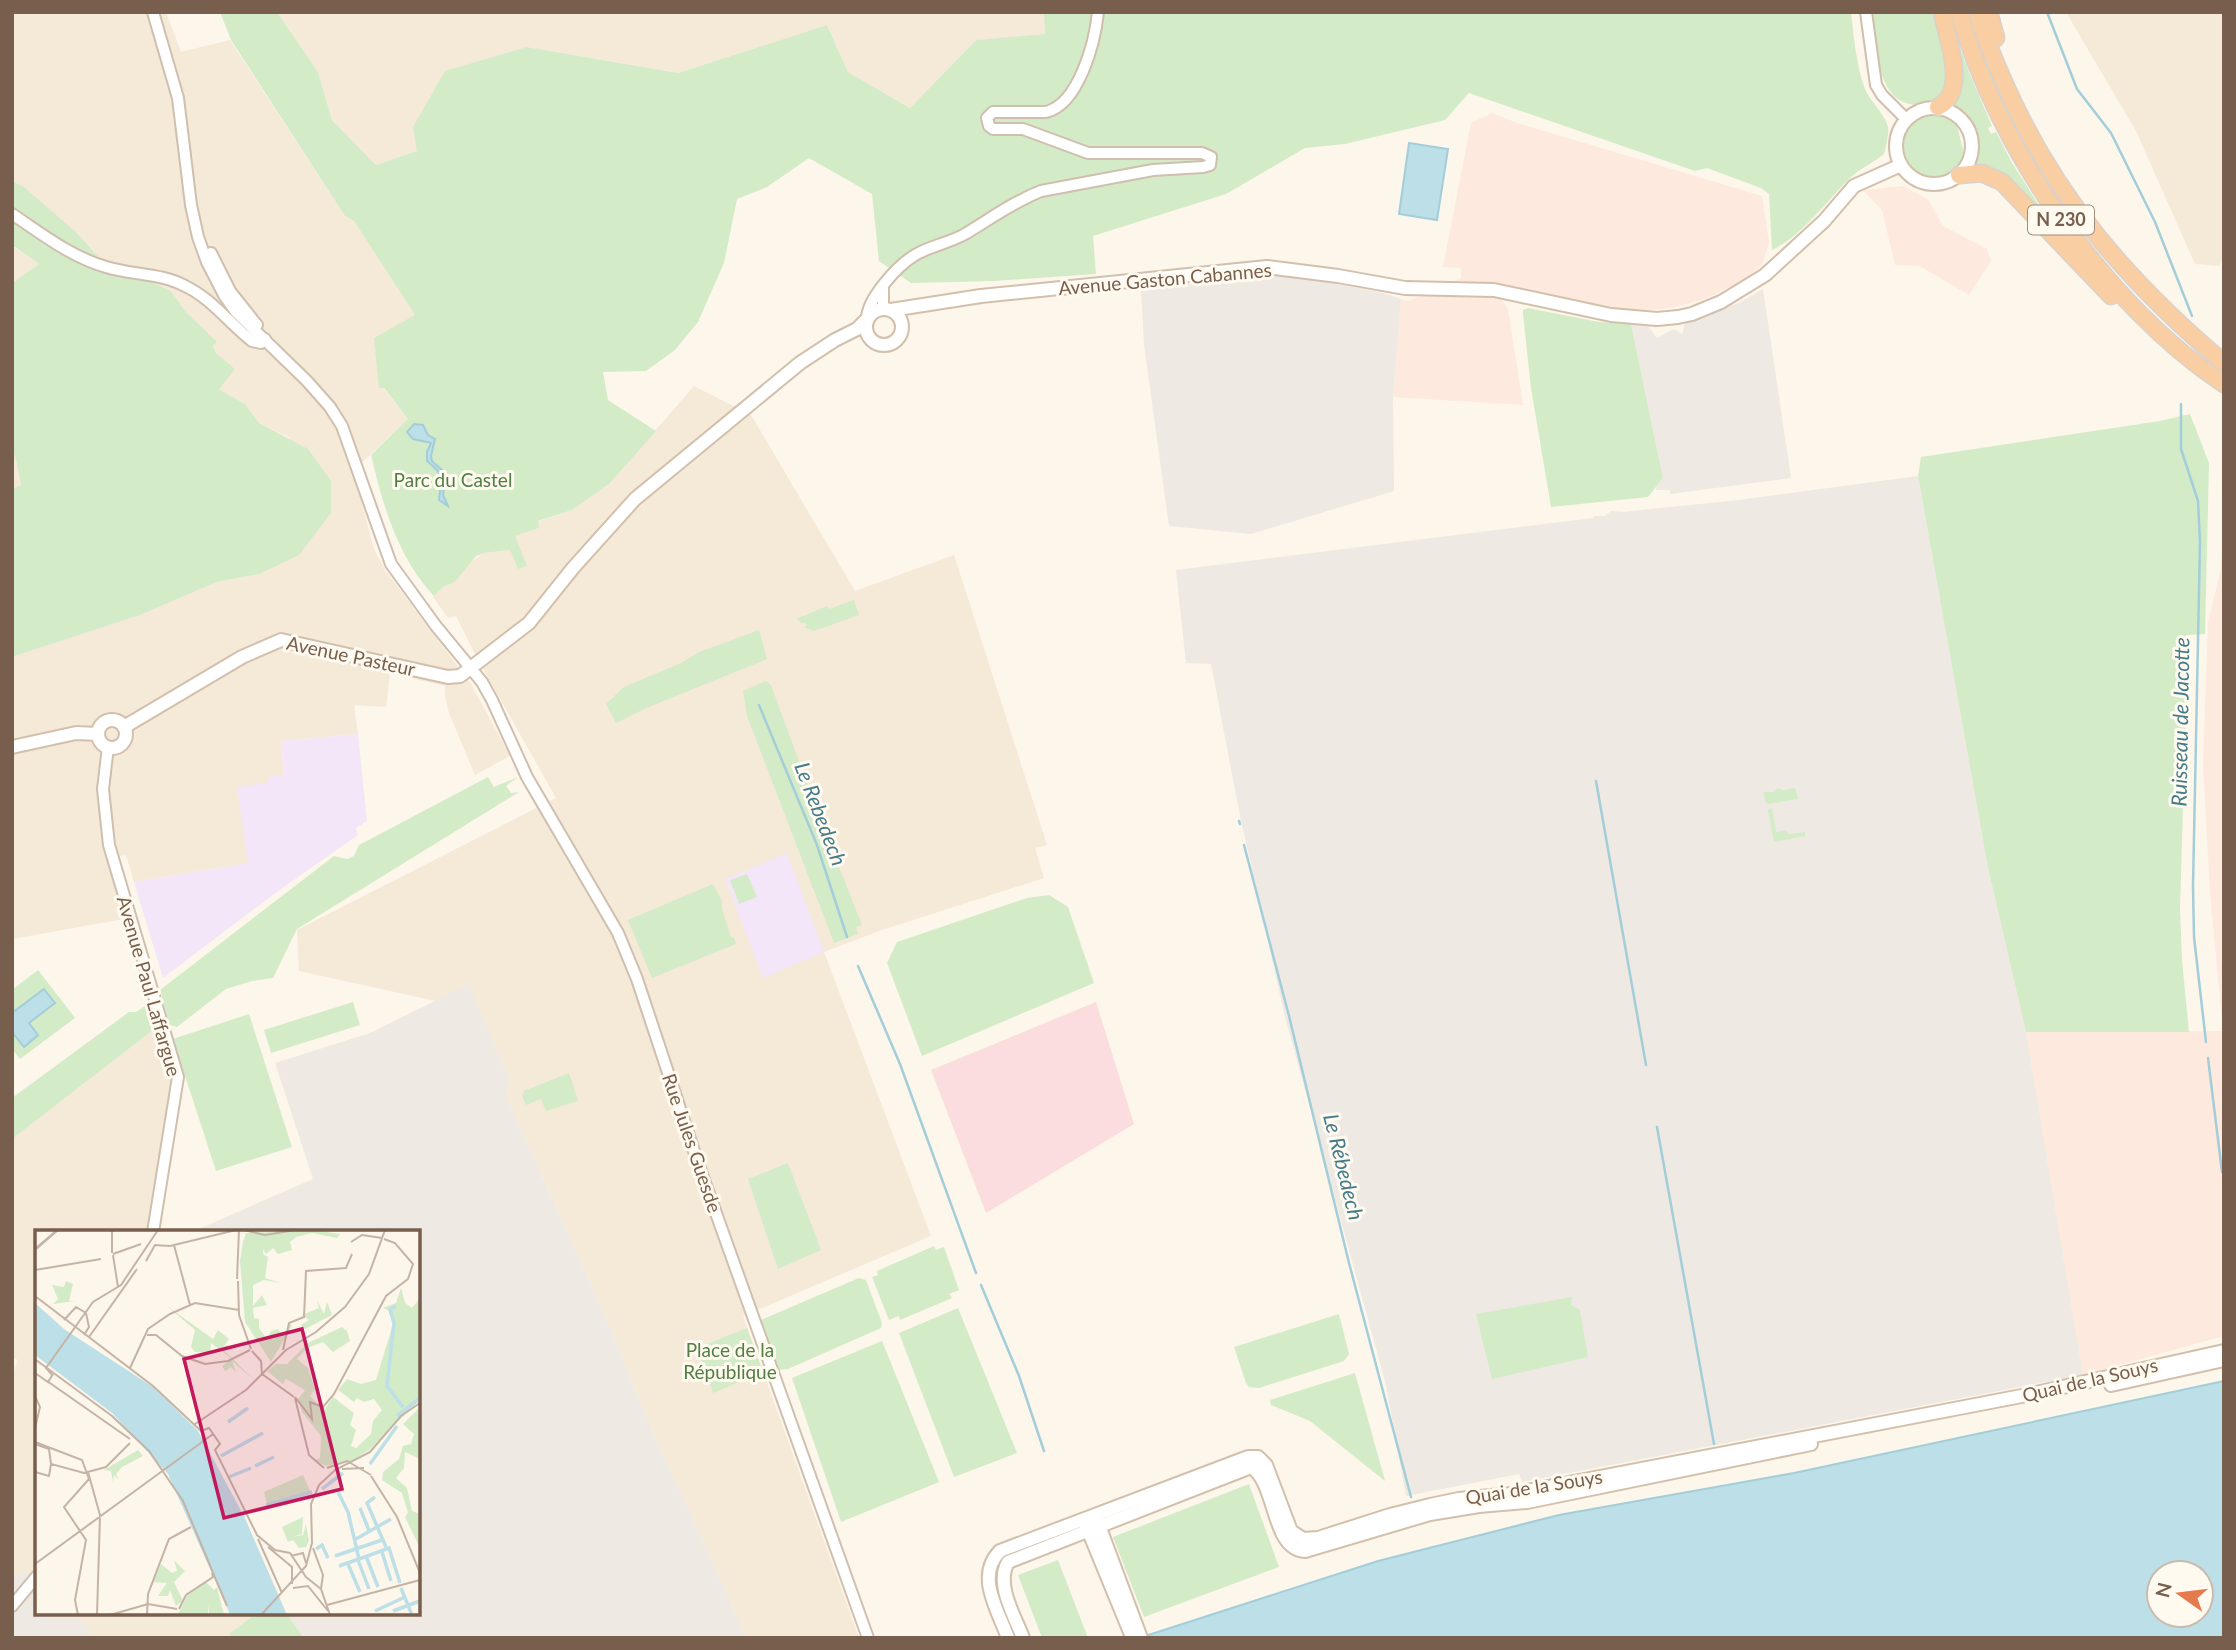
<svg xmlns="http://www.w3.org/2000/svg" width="2236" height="1650" viewBox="0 0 2236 1650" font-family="Lato,sans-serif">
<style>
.residential{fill:#f5e9d8}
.commercial{fill:#fde9de}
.industrial{fill:#eee9e2}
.education{fill:#f3e6f9}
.medical{fill:#fbdddf}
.green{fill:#d4ebc7}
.water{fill:#bddfe7;stroke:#a3ced9;stroke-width:2;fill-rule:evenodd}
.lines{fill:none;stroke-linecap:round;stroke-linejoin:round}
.stream{stroke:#a3ced9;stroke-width:2.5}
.tertiary-casing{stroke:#cfbfae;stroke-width:14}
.secondary-casing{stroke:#d2c0ac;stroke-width:16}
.trunk-casing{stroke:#d9d2cd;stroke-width:19}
.tertiary{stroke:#fff;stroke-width:10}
.secondary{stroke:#fff;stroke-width:12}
.trunk{stroke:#f8cea2;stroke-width:16}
.labels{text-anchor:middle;stroke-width:6;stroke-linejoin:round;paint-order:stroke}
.shield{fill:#fffaf0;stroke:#a08d7d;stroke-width:2}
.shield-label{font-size:18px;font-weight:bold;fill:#785e4c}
.street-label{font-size:19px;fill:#785e4c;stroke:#fffaf0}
.park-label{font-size:19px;fill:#527e43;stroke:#fffaf0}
.water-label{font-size:21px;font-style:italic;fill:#457b8b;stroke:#fffaf0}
.inset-river{fill:none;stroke:#bddfe7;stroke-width:3.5}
.inset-road{fill:none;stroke:#c4b4a6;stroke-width:2}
.view{fill:#c2185b;fill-opacity:0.15;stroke:#c2185b;stroke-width:3.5}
.inset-edge{fill:none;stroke:#785e4c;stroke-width:3.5}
</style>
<rect width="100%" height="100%" fill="#fdf6ea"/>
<g class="residential">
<path d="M12,12H166L181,52L230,40L345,216L354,221L415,315L383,388L408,419L353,471L374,549L385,570L471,684L510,756L475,775L449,713L445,697V686L390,673L386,707L354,705L358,734L281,741L284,775L268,782L248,863L134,882L126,855L116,857L109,863L124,919L12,939V657L140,615L217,582L259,574L290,438L259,423L245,404L218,388L235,369L216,353L213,346L216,342L185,311L171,291L160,286L79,309L109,268L76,232L23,186L12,182Z"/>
<path d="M277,12H1046L1044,14L1046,34L976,40L910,108L848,72L827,25L678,73L527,47L417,151L376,165L332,120L318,72Z"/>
<path d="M2066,12H2224V258L2219,266L2195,264L2136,131Z"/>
<path d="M12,246L39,264L12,283Z"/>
<path d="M694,386L751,415L855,591L954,555L1047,845L1035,848L1044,878L879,931L824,952L931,1236L743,1316L859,1638H747L648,1421L611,1329L507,1098L509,1079L469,985L436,1001L299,971L297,930L556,798L476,656L456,616L448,618L433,597L443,587L455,582L469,563L484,553L510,550L518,569L515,536L539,528L537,522L572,510L609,484Z"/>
<path d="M12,452L15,456L21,486L12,489Z"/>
<path d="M168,1018L185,1074L157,1232H37V1574L29,1572L12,1576V1376L18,1360L12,1357V1139Z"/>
<path d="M76,1613H286L304,1638H95Z"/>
</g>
<g class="commercial">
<path d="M1492,113L1517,123L1762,196L1769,243L1762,265L1745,279L1705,299L1670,308L1640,311L1565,301L1506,287L1502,300L1508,309L1523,405L1393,397L1401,299L1408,301L1461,278V268L1443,267L1471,123Z"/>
<path d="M1904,186L1928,200L1943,226L1987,249L1991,261L1969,295L1920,266L1895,265L1882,210L1863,190Z"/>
<path d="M2224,488V1336L2083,1375L2026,1032L2223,1031L2210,893L2203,764L2208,622L2221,569Z"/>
</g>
<g class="industrial">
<path d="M1258,274L1303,277L1383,293L1401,299L1393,397L1394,491L1251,534L1169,526L1144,345L1141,290Z"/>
<path d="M1763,289L1791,478L1670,494V490H1656V487L1663,478L1631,324L1648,326L1657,338L1674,329L1682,334L1685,323L1702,319L1723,308L1739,303Z"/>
<path d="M1918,476L1988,868L2026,1032L2083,1375L1522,1482L1519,1474L1406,1496L1386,1385L1284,1013L1240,816L1211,664L1186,663L1176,570L1593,518V516H1605L1611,511L1622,512L1739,500Z"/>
<path d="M469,984L509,1079L507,1098L611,1329L648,1421L747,1638H304L286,1613H418V1232H192L313,1179L275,1063L370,1033Z"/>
<path d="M29,1572L37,1574V1613H76L95,1638H12V1576Z"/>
</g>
<g class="education">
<path d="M358,734L367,821L356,828L358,835L274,894L163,978L134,882L248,863L237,787L268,783V777L284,775L281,741Z"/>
<path d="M787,853L824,952L763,978L725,879Z"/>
</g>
<path class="medical" d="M1096,1002L1134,1124L986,1213L931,1070Z"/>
<g class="green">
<path d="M220,12H277L318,72L332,120L376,165L417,151L413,127L445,71L527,47L678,73L827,25L848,72L910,108L976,40L1045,34L1044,13L1046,12H1851C1854,38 1856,65 1865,89C1870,101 1885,114 1888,127C1889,135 1886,146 1884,154C1872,164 1858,169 1848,180C1824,204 1803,235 1772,250L1769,194L1761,188L1707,168L1695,171L1469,93L1445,120L1345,144L1305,148L1226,194L1093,236L1096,274L994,281L911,283L879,261L872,194L809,158L767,187L737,199L724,263L698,322L675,350L646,371L603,372L608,400L656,431L609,484L572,510L538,521L539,528L515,536L527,566L518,569L510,550L484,553L476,556L455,582L443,587L434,596C398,558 383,506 371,455L408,419L384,388H379L374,338L415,315L354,221L345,216L231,40Z"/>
<path d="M1873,12H1934L1948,82L1938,102C1929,102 1919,106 1910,104C1876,98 1875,40 1873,12Z"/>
<path d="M1950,21L1969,72L1992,126L1988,128L1991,134L1996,132L2012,163L2051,224L2001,172L1973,169C1982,143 1976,119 1951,106Z"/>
<path d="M1928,113H1939L1956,122L1965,157C1933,217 1863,136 1928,113Z"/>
<path d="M12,182L23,186L76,232L109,268L106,274L149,281L171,291L185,311L217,342L213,346L216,353L235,369L219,389L245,404L259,423L308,449L331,481V513L299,555L259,574L217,582L140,615L12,657V489L21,485L15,456L12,452V283L39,264L12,245Z"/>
<path d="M1528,308L1599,322L1631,324L1663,478L1648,497L1551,507L1531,388L1523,314V310Z"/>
<path d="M2190,414L2209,463L2205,634L2188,635L2180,910L2182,960L2189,1032H2026L1988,868L1918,476L1921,457L2160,421Z"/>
<path d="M854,600L859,615L814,631L803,627L807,626L806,623H802L796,619L827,606L829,609Z"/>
<path d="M759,630L767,659L644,709L616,723L606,704L624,687L681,663L699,652Z"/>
<path d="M766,681L771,685L822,824L862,925L856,927L858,934L834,943L747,716L743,691Z"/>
<path d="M488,777L494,787L518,777L506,786L511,793L519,792L297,929L273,978L252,981L226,989L177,1027L170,1025L160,990L334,856L347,859L354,856L359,845Z"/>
<path d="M1778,788L1783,790L1795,788L1798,799L1768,804L1765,802L1764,792H1774Z"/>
<path d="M1772,808L1776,832L1786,830L1789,834L1805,832V836L1774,842L1768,810Z"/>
<path d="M747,874L757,897L739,904L730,880Z"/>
<path d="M713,884L722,901V909L731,937L734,938L736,944L652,978L628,920Z"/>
<path d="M1049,895L1068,907L1094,983L922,1056L887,963L897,942L1027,898Z"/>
<path d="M38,970L75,1018L20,1059L12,1049V990Z"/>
<path d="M353,1002L360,1025L271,1053L264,1030Z"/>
<path d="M150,1003L158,1026L12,1139V1098L129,1012H136Z"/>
<path d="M249,1014L292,1147L216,1171L173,1039Z"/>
<path d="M569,1073L578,1101L546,1111L541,1099L526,1105L522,1096L524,1091Z"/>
<path d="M788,1163L821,1250L778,1269L748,1179Z"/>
<path d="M934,1246L936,1250L944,1247L959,1290L949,1294L952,1298L900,1320L899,1316L889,1320L872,1277L878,1275L877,1271Z"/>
<path d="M859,1278L866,1280L882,1323L881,1328L788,1369L779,1370L761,1326V1320Z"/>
<path d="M1572,1297L1571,1305L1580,1310L1588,1357L1492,1379L1476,1314Z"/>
<path d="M958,1308L1017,1453L954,1477L899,1333Z"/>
<path d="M1339,1314L1349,1354L1344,1361L1259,1388L1249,1387L1246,1383L1234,1347Z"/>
<path d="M747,1328L763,1372L713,1393L697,1348Z"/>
<path d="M882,1341L939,1482L841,1522L792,1378Z"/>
<path d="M1355,1373L1385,1481L1310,1421L1271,1405L1270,1400Z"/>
<path d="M1249,1484L1279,1567L1144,1617L1113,1537Z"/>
<path d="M1058,1560L1088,1638H1042L1018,1575Z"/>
<path d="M257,1613H286L304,1638H232L229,1634Z"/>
</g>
<g class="water">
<path d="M1409,143L1448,149L1437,220L1399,214Z"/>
<path d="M414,424L423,425L428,435L435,439L431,456L432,461L443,471L445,483L443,495L448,506L439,500C441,476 447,478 427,461V452L431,443L413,439L407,432Z"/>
<path d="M44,989L55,1003L29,1023L38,1035L24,1047L12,1032V1013Z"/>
<path d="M2224,1381V1638H1139L1378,1561L1559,1515L1794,1473ZM2159,1573H2201V1615H2159Z"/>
</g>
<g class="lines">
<g class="stream">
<path d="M2047,12L2077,89L2111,133L2155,222L2192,316"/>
<path d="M2181,404V449L2198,501L2200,542L2193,886L2194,937L2206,1042"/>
<path d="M759,705L817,845L847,937"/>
<path d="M1596,781L1646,1065"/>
<path d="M1239,821L1240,824"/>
<path d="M1244,845L1289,1016L1349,1263L1411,1497"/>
<path d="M858,966L900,1064L976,1273"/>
<path d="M2208,1058L2222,1172"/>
<path d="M1657,1127L1714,1444"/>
<path d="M981,1285L1019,1376L1044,1451"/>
</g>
<defs>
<g id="tertiary">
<path d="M153,12L178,98L191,205L198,237L207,262L224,295L236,312L307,381L330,407L342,426L391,564L436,626L482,682L492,700L527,777L618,933L637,979L697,1160L868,1638"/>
<path d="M1866,12L1876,85L1882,95L1906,119"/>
<path d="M12,214C42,234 71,257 106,267C132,275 161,273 185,286C211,298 230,324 252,341L261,343L265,339"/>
<path d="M211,253L230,291L257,325"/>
<path d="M883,309V288"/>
<path d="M867,319C867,299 897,266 915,255C930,246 949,243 965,234C990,219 1013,202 1041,191L1153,170L1203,167L1210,165L1211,157L1202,153H1088L1023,129H993L989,126L987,118L993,112H1046C1079,104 1095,42 1098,12"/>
<path d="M108,747L103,789L109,845L178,1077L153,1232"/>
<path d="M12,1606L37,1576"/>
</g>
<g id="secondary">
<circle cx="1934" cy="146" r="38"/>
<circle cx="884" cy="327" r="18"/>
<path d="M891,310L981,296L1267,267L1338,276L1405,288L1494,290L1611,315L1657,319L1678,317L1692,314L1721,302L1765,275L1824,221L1854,186L1901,165"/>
<circle cx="112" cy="734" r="14"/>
<path d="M124,727L242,657L281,640L448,677L460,676L529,623L573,568L635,499L800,363L835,340L857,329L867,319"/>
<path d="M12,747L76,733L98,734"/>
<path d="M2111,1385L2224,1360"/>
<path d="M1097,1520L1141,1638"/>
<path d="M1086,1525L1132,1637"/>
<path d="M1008,1638C998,1610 975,1576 1000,1551L1248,1457H1258L1266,1465L1291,1531L1303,1539L1318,1538L1390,1515L1430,1505L1459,1499L1512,1494L2032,1394L2224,1351"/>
<path d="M1023,1638C1015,1616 995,1585 1008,1562L1251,1467C1277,1483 1271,1549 1305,1551L1430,1514L1479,1506L1527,1502L1811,1444"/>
</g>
<g id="trunk">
<path d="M1959,12C1997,148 2106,306 2224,384"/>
<path d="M1977,12C1984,36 1994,60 2004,82C2054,197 2129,283 2224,363"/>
<path d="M1989,12L1996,38"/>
<path d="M1938,107C1969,91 1947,40 1942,12"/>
<path d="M1959,175L1982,173L2002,182L2111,296"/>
</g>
</defs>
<use href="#tertiary" class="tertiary-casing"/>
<use href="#secondary" class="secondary-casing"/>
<use href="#trunk" class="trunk-casing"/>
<use href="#tertiary" class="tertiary"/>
<use href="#secondary" class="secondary"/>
<use href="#trunk" class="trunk"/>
</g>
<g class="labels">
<rect class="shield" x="2028" y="205.5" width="66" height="29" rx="5"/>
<g class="shield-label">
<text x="2061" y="226">N 230</text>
</g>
<g class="street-label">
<text transform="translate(1165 279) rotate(-5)" y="7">Avenue Gaston Cabannes</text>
<text transform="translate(351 656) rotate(12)" y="7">Avenue Pasteur</text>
<text transform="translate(149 986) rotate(74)" y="7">Avenue Paul Laffargue</text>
<text transform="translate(692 1143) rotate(71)" y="7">Rue Jules Guesde</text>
<text transform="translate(2090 1380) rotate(-13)" y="7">Quai de la Souys</text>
<text transform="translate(1534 1487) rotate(-9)" y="7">Quai de la Souys</text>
</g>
<g class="park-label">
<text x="453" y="487">Parc du Castel</text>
<text x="730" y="1357">Place de la<tspan x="730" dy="22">République</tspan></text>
</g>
<g class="water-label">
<text transform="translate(2181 722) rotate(-89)" y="7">Ruisseau de Jacotte</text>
<text transform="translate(820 814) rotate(69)" y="7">Le Rebedech</text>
<text transform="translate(1343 1167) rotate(76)" y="7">Le Rébedech</text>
</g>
</g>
<g transform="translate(35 1230)">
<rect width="385" height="385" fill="#fdf6ea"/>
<path d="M278,0L305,4L302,8L277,3L261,7L255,12L257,20L243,24L238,18L231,24L228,19V24L233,27L230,48L246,53L229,50L218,55V76L227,65L232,75L218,78L219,88L224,89V98L232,109L236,101L243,99L248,106L255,93L257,96L236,132L210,92L205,31L208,12L211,3ZM31,51L38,54L34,71H40L18,74L23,69L17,55L29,57ZM366,58L370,73L377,78L385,68V170L334,220L316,231L291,236L280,230L285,228L286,206L267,182L263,169L270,160L251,149L248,154L232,141L241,134H252L273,113L307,97L312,101L315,111L298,122L288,112L272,118L262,129L273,138L280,159L275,166L283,174L290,179L298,167L319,183L315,195L321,200L316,216L321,218L336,204L338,191L347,180L339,169L329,172L322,168L319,172L303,160L312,149L326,154L341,150L358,94L355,81L348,78L361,73ZM282,70L289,84L292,72L297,85L270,99L266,95L274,90L267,85L284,78ZM132,76L178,109L183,100L194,109L187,119L191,115L198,119L190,121L219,150L197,131L201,142L196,137L190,141L187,136L197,129L176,113L175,123L160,122L156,117L160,100ZM385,177V229L370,222L369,238L361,248L372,258L377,281L385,284V318L370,287L373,283L367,263L347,250L348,242L364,229L368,216L376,214L379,204L368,194ZM103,220L108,226L87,237L81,244L84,250L79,245L78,252L76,241L69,240ZM268,245L276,263L232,274L229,262ZM268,287L267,304L257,307L268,305L271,294L274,311L271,317L264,318L258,310L253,312L247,297ZM139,330L150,341L139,352L148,371L141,376L135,360L133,366H123L132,353L118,352L126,334L137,343L142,341ZM171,352L179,360L182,357L189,385H174L173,374V385L143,384L152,366Z" fill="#d4ebc7"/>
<path d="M0,73L29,99L118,157L163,201L209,286L252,385L195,384L133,244L77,183L0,125Z" fill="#bddfe7"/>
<path class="inset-river" d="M361,76L355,80L359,93L352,156L368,177M0,81L46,124L58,125L160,232L202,321L224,381M362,186L385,168M193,192L213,178M186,226L228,203M335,234L362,196M220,236L239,227M194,247L216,238M287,259L308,243M303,262L313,282M340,267L332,273L351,317M231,275L277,262M325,278L335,303M321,309L356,289M281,319L287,315L293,328M347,322L356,351M300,326L347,310M331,326L343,357M324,329L354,318L365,353M323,330L334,359M313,334L325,362M304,336L324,329L313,282M366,358L377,385M340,381L370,367M358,381L385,371"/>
<path class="inset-road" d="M77,0V23M209,0L230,5L261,0M283,0H306M316,12L327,5L347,8M139,15L155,75M0,19L22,0M0,20L23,0M78,24L106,14M78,25L83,57M111,31L120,15L135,16L201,0M0,40L66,29M202,49L204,0M203,51L204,85L216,119M0,66L118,156L166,201L174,198L185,214L180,220L222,305L240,320L255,323L271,347L286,359L295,385M310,77L334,44L350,0M29,90L41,77L51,83M49,105L54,97L51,83M112,105H121L147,126L170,134L193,131L215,120M54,107L102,39M248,120L254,93L269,87L271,41L311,38L317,24M217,121L226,131L227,144L259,167M1,130L77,186L114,221L148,271L192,376M95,138L113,99L135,84L160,73L204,80M0,143L13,152L18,144M18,146L11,138L58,72L86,55L123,0M12,151L95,209M0,166L5,177L0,198M260,167L277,189L275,172L288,177L299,164L351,66L373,49L378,34L360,13L349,9M260,168L274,225L289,238M160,194L211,160L251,120L281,102L311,76M0,212L47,230L54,249L29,277L51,310L40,370L43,385M0,214L14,219L16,234L49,243L71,237L95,213M292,238L312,231L336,245M307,239L329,238M0,242L14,246L16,234M53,242L65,285L62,385M336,246L362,287L385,343M223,309L247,363M233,317L257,337V354M278,318L288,345L286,359M256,326L268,323L271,333M0,334L178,204M258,358L273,356L293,381M292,375L385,350M144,379L151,365L178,347L177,343M75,385L113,374L142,379M112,385L113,364L134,309L156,297M226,385L271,336L277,313L276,274L284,255L300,240L335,222L366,186L385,173"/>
<path class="view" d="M267,99L307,259L189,288L149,129Z"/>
<rect width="385" height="385" class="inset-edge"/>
</g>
<rect width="2236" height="1650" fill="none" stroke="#785e4c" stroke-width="28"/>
<g transform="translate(2180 1594) rotate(284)"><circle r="33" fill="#fffaf0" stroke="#c9bcae" stroke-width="2"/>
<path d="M0-5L12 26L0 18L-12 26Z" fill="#e67a4f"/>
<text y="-10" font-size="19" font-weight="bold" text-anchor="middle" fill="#785e4c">N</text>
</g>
</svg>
